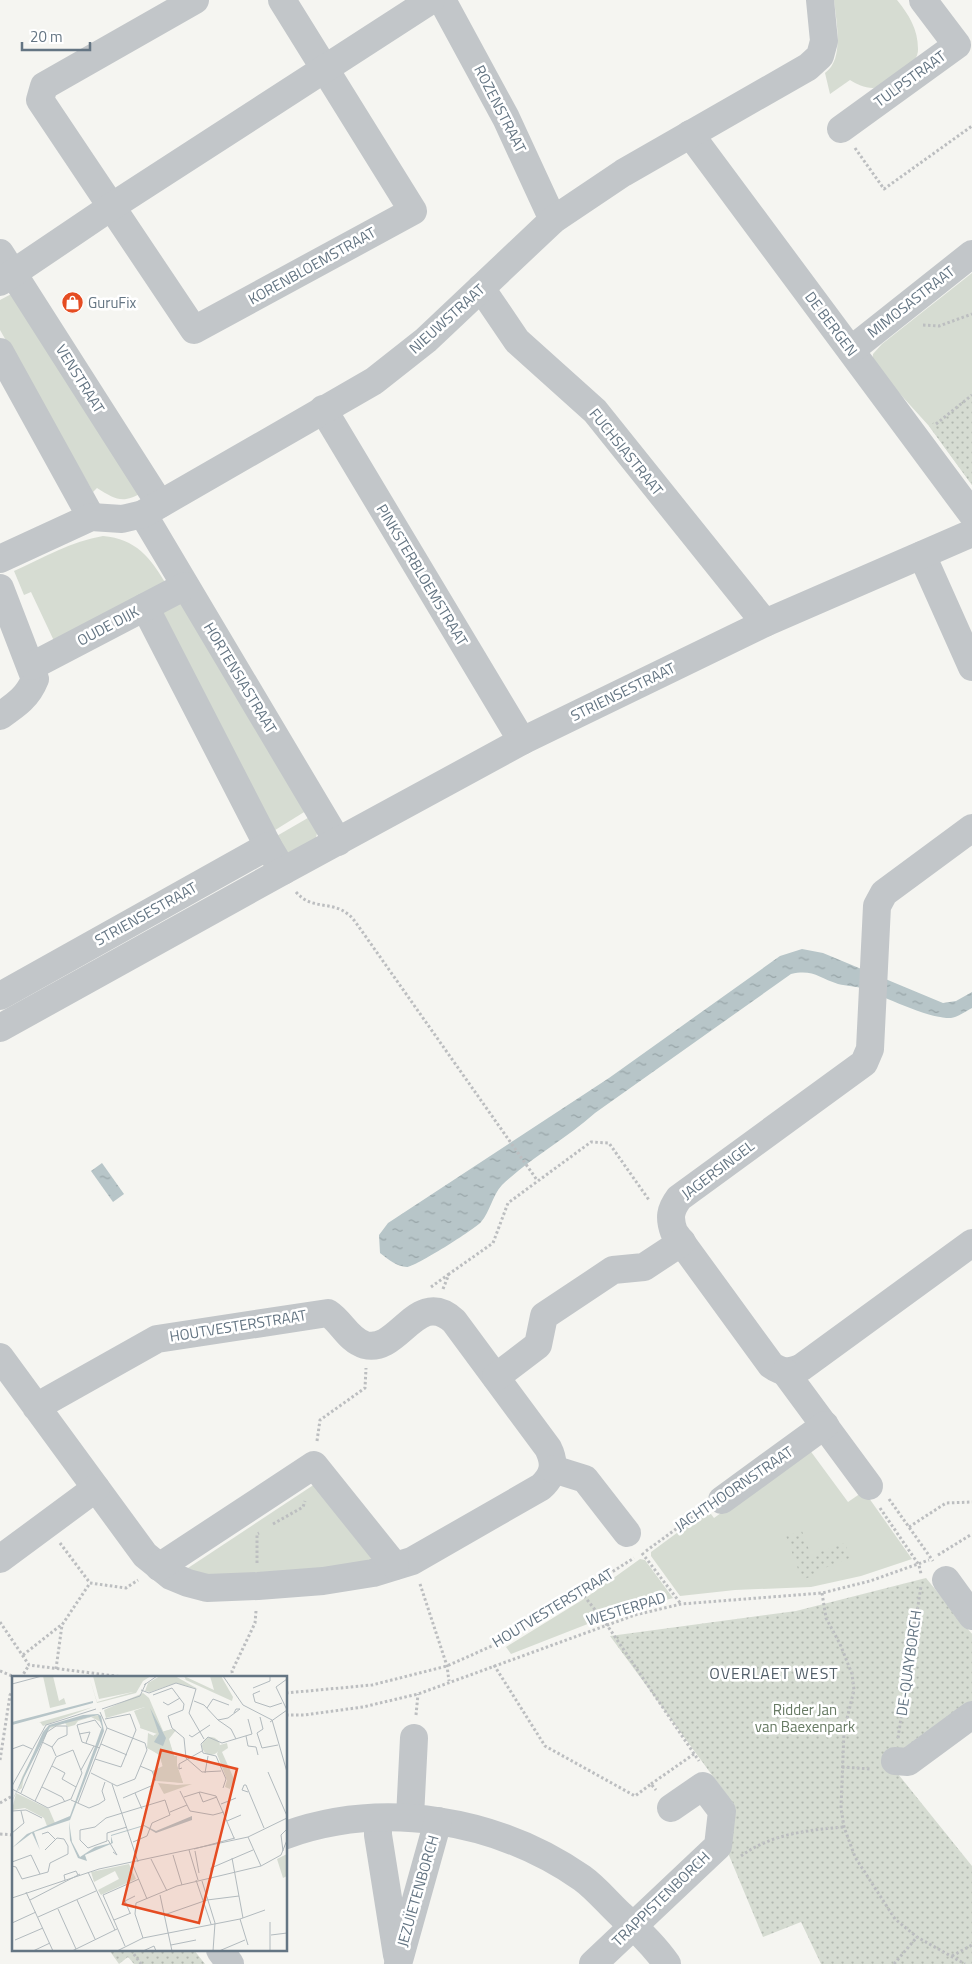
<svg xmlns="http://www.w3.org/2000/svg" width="972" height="1964" viewBox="0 0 972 1964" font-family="'Titillium Web',sans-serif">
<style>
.grass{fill:#d6dcd2}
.park{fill:url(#park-dots)}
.water{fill:url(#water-ripples)}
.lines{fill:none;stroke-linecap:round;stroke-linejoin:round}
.path{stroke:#bcbec0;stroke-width:3;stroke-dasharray:2.5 2.5;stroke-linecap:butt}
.minor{stroke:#c2c6c9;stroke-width:28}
.labels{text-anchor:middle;stroke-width:5;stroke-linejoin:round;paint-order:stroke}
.street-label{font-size:15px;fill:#647583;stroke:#fff}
.poi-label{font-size:15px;fill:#647583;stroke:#fff;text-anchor:start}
.park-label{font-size:15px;fill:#677a63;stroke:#fff}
.neighbourhood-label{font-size:16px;letter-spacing:1px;fill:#525e68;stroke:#fff}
.inset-road{fill:none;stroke:#b2babe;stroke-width:1}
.view{fill:#e54c22;fill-opacity:0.15;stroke:#e54c22;stroke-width:2.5}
.inset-edge{fill:none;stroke:#647583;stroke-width:2.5}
</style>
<defs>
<pattern id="park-dots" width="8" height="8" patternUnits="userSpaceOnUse" patternTransform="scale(1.25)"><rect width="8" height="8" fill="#d6dcd2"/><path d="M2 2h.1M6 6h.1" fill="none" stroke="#b1b7b0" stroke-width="1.8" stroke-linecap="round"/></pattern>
<pattern id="water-ripples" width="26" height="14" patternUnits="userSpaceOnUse" patternTransform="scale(1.25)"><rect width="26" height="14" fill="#b7c5c8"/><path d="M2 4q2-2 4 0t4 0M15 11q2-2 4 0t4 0" fill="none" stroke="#98a5a8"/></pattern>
</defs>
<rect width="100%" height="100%" fill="#f5f5f1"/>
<g class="grass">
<path d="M834,0H897C909,15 918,29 918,49C919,64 893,84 879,87C869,90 858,85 850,80L830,94L825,73C845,59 836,21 834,0Z"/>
<path d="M972,273V485L929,426L872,363L873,354L882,344Z"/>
<path d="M17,291L143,492C123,504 116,500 97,488L93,492L0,330V300Z"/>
<path d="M103,536C136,539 150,557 166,584L55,643L31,592L24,595L14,571C43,558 72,541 103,536Z"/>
<path d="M181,599L309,809L272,832L157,611Z"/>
<path d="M313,815L318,828L316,838L289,854L275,837Z"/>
<path d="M809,1449L848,1502L864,1491L912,1559L861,1576L811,1587L735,1590L680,1596L651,1556V1552L708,1510L714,1518Z"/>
<path d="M318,1482L378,1565L210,1579L188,1568Z"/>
<path d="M640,1559L645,1560L673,1598L603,1618L511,1654L506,1647L587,1597Z"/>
</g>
<g class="park">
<path d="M972,394V485L929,426Z"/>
<path d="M802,1531L811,1555L845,1543L850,1558L822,1569L812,1576L802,1580L786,1536Z"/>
<path d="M926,1578L972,1634V1720L898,1774L972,1866V1964H821L801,1922L763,1937L728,1853L731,1801L610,1636L796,1611Z"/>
<path d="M109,1950H194L205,1964H134L128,1957L119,1964Z"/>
</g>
<g class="water">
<path d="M802,949L823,953L943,1003L956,1001L972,992V1008C966,1011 958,1017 951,1018C929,1019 885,997 864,989C856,986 847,986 838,984C819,978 813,969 791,974L595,1113C566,1139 530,1158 502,1185C492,1196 490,1212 481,1222C475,1229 415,1267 407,1267C396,1266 389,1260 380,1253L379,1235L388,1223L609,1078L780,956Z"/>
<path d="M102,1163L124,1194L113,1202L91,1171Z"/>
</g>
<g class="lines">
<g class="path">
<path d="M855,148L884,189L972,126"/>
<path d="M923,325L939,326L972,314"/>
<path d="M936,424L972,395"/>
<path d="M296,892C312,911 332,900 349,915C353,918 356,923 359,927L537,1180"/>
<path d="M431,1287L449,1274"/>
<path d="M443,1289L449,1274L493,1243L508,1203L591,1142L609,1143L649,1200"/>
<path d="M317,1441L320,1420L365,1388L366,1368"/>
<path d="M889,1499L933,1561"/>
<path d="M880,1508L919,1565L921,1574"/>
<path d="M273,1524L303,1507L305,1501"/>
<path d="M909,1527L946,1503L972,1502"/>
<path d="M60,1543L90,1583L126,1588L138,1580"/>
<path d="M646,1551L702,1510"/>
<path d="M642,1553L681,1604"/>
<path d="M938,1555L972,1534"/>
<path d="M257,1563V1534L259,1533"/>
<path d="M420,1584L447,1666L449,1681"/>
<path d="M581,1592L607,1625L699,1761"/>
<path d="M822,1593L826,1618L840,1644L852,1674L854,1690L844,1731L841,1808L844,1827L855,1857L895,1919L917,1937L965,1964"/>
<path d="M0,1622L29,1665L131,1678"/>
<path d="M23,1655L61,1625"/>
<path d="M494,1665L545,1746L635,1796L651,1784L656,1790"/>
<path d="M56,1669L62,1625L90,1583"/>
<path d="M0,1671L17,1678"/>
<path d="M21,1678L29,1665"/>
<path d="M233,1678L232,1671L255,1623L256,1611"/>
<path d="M286,1693L372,1685L447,1666L503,1641L634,1558"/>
<path d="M286,1715H304L363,1707L418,1694L635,1615L681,1604L822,1593L870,1581L929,1560"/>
<path d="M416,1715L418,1694"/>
<path d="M898,1738L921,1586"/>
<path d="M0,1760L10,1695L14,1689"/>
<path d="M842,1767L871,1769"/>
<path d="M651,1784L694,1754"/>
<path d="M0,1803L14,1795"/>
<path d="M0,1834L14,1835"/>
<path d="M741,1856C771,1834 808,1830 844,1827"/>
<path d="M131,1950L141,1964"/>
<path d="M952,1956L972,1945"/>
<path d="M894,1964L917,1937"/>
</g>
<g class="minor">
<path d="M195,0L44,86L40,100L194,330L413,211L282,0"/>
<path d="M442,0L506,118L553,220"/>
<path d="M841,129L957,45L923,0"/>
<path d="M690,134L972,514"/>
<path d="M0,253L160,504"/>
<path d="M0,282L111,207L431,0"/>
<path d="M481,288L517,341L595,411L765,623"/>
<path d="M851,350L972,254"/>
<path d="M0,352L91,517"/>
<path d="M323,409L522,741"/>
<path d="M143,514L338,842"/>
<path d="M922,555L972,667"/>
<path d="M0,559L91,517L122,519L143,514L374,381L426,340L553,220L623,173L808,67L820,56L824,41L820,0"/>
<path d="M0,588L35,679C28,697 16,705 0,716"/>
<path d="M145,607L268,846"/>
<path d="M32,666L185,586"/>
<path d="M972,828L884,893L877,906L870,1049L864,1063L679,1198C670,1210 669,1218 674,1232L771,1365C782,1373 790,1373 802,1367L972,1243"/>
<path d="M0,996L268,846L283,871"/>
<path d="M0,1028L283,871L522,741L765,623L972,533"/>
<path d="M0,1357L145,1555L171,1576L188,1583L207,1588L258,1586L323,1581L373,1573L412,1561L541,1487C554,1475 556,1464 548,1448L454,1321C417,1287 399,1354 365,1345C348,1340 342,1322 328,1313L157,1339L36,1407"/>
<path d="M785,1372L869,1486"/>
<path d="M496,1377L538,1345L544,1316L613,1270L644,1267L682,1242"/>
<path d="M553,1469L585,1479L627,1533"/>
<path d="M722,1500L825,1425"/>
<path d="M0,1559L96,1488"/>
<path d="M159,1567L314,1465L395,1566"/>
<path d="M946,1580L972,1616"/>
<path d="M895,1761L908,1762L972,1715"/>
<path d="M410,1817L414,1738"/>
<path d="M378,1818V1835L397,1955"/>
<path d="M286,1835C384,1800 497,1819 582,1878C596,1888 608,1903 621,1915C638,1930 654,1945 667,1964"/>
<path d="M220,1950L230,1964"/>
<path d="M398,1964L438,1821"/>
<path d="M593,1964L718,1846L722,1811L703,1786L671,1808"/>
</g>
</g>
<defs>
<symbol id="shop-disc" viewBox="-11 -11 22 22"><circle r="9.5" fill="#e54c22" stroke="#fff"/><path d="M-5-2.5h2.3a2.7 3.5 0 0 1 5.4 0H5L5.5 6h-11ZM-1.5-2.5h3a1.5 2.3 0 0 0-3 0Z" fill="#fff"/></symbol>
</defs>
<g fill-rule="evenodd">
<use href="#shop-disc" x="60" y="290" width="25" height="25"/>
</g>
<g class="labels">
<g class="street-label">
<text transform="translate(910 79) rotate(-36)" y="5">TULPSTRAAT</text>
<text transform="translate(500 109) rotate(63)" y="5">ROZENSTRAAT</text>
<text transform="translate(312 266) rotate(-29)" y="5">KORENBLOEMSTRAAT</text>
<text transform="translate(911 302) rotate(-38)" y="5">MIMOSASTRAAT</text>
<text transform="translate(447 319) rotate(-42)" y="5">NIEUWSTRAAT</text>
<text transform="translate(831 324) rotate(53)" y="5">DE BERGEN</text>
<text transform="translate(80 379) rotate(58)" y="5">VENSTRAAT</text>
<text transform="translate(626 452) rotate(51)" y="5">FUCHSIASTRAAT</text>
<text transform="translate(422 575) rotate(59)" y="5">PINKSTERBLOEMSTRAAT</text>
<text transform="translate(108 626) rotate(-28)" y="5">OUDE DIJK</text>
<text transform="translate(240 678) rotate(59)" y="5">HORTENSIASTRAAT</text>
<text transform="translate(623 692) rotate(-26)" y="5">STRIENSESTRAAT</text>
<text transform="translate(146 914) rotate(-29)" y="5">STRIENSESTRAAT</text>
<text transform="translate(718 1170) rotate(-37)" y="5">JAGERSINGEL</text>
<text transform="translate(238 1326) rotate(-9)" y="5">HOUTVESTERSTRAAT</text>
<text transform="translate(734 1489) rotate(-34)" y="5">JACHTHOORNSTRAAT</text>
<text transform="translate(553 1608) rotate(-31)" y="5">HOUTVESTERSTRAAT</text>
<text transform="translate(626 1609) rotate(-17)" y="5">WESTERPAD</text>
<text transform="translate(909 1663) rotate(-82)" y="5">DE-QUAYBORCH</text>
<text transform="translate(418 1891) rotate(-74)" y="5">JEZUÏETENBORCH</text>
<text transform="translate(661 1899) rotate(-44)" y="5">TRAPPISTENBORCH</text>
</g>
<g class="poi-label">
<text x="88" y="308">GuruFix</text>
</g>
<g class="park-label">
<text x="805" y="1715">Ridder Jan<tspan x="805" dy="17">van Baexenpark</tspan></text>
</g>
<g class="neighbourhood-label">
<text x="774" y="1679">OVERLAET WEST</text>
</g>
</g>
<g transform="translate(12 1676)">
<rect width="275" height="275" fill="#f5f5f1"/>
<path d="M31,0H41L47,25L52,22L54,28L38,32ZM77,0L85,26L121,16L87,23L81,0H139L131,5L124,17L85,27ZM148,0H163L186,13L164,7L138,16L133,15L136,7ZM165,0L219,23L174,4L172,0L202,14L198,0H209L221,21L220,25ZM131,17L137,22L151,55L149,56L160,53L156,62L171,107L154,105L148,79L135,72L136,57L142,60L145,58L128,52L133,31L94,42L92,34ZM81,31L31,50L28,46L14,50ZM87,39L89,46L79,41L66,45L63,49L56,51L53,47L36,53L12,100L10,112L6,115L10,101L35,53L44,48ZM190 70a9 9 0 1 1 18 0a9 9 0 1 1-18 0ZM146,107L165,109L180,108L152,118ZM4,117L37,133L43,147L35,150L32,142L13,132L0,134ZM117,188L124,203L89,219L86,214L107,203L103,195L82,206L79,196Z" fill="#d6dcd2"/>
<path d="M275,178V200L271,202L265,183Z" fill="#d6dcd2"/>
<path d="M133,31L136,38L144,57L129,52L122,35ZM160,53L164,54L157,63L162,80H165V91L171,107L145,105L140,95L151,90L147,79L137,72L142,59ZM215,67L216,72L210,76L222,103L218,113L213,111L215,104L205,78L208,69Z" fill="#d6dcd2"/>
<path d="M81,25V27L0,49V46ZM138,32L154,62L151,70L142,66L147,58ZM86,38L89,40L92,55L58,144L22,156L28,174L20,157L0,172L15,158L58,140L90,51L86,39L38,51L0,125L31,56L37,49L71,39ZM180,140V144L144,157L132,150L99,160L101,167L73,179L75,185L66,182L58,164L57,145L60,166L68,181L83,171L99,167V159L132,149L144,155Z" fill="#b7c5c8"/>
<path class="inset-road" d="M211,0L231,29L260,44L275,96M275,3L264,11L275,34M0,8L30,0M132,9L145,0M241,12L258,5V0M129,14L137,17L164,7L184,13L177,37L192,63M248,15L241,18L243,26L258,31L270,27M141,19L160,12L172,28L171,34M182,25L192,29L206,44L216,42L228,33H224L222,37M151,26L156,29L168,22M195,32L201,23L217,29M90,33L128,20L134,7M171,34L156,40L160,52L172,62L174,82L190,96L209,95M248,41L251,53L245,57L250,72L266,69M206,44L219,53L224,63M258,46L275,34M95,52L133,67L135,74L123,103M67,58L78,56L74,67M177,59L180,61L198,49M234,60L236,70L244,71L246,79M30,66L40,71L44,80M89,68L115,79M88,72L70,66L65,49L83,44L89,52M0,73L11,69L20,73M83,83L109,91L124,54L118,38L93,43M40,90L53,97L50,103L64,111M128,90L140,95L144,105M170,92L167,93V88L190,75M69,94L82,70M256,96L275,140M79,97L105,110L123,103M193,97L196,80M100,108L126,186M0,110L34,49L84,33M30,111L50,121L53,126M211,112L214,103L204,80L191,77L189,68L196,61L210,67L240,58L236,43M0,113L36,132L59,123L70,97L61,74L44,81L23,125M168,115L178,135L201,139L212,136M187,116L191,126L205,121M236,116L230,114L232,109H234L252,152M9,117L35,56L44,50H55V59L46,63L40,71M123,117L130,133M172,121L188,116L204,120L222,162M111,122L139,110M59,124L77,132L87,128L93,124L90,115L93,106M66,127L95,52L88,36M209,128L224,122M0,135L14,134L30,142M158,136L175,129M215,145L229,139M115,151L95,157V165L76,172L68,164V154L83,151L94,142L153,124L158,139L140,147L135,160L121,166M0,157L12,147L9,135M30,158L36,156L43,163M236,161L249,190M96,164L105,179L101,176M182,173L223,162M33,174L45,162L52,163L56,170V178L38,187L36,196M177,174L186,204M183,175L187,197M271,175L269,159L275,153M161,179L170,209M220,182L231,242M139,183L155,215M0,186L19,179L28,198M120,187L135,223M0,190L4,191L10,203L36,196M76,196L103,254M199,203V192L241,174M53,204L52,199L64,195L66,199M184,204L199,248M190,205L203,247L201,275M14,216L41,275M91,219L113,270M91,219L127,203M148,219L160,275M0,222L87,193L236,161L275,142M18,224L68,198M65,224L83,263M46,233L64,273M118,237L113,225L123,220M152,239L195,224L227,220M26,241L84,215M228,243L236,269M102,244L119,237M258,246V275M0,247L24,236M259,259L275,257M131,262L123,238L124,227L165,210L249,190L269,179L275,164M3,264L31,252M159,269L184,264M21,275L38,267M60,275L105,253M105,275L131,262L228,243L253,234M131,275L142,270L144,275M207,275L233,264"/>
<path class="view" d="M149,74L225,93L187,247L111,228Z"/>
<rect width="275" height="275" class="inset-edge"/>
</g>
<path d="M22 42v8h68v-8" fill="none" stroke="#647583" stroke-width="2.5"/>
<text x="30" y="42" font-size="15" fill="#647583" stroke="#ffffff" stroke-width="4" paint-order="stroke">20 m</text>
</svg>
